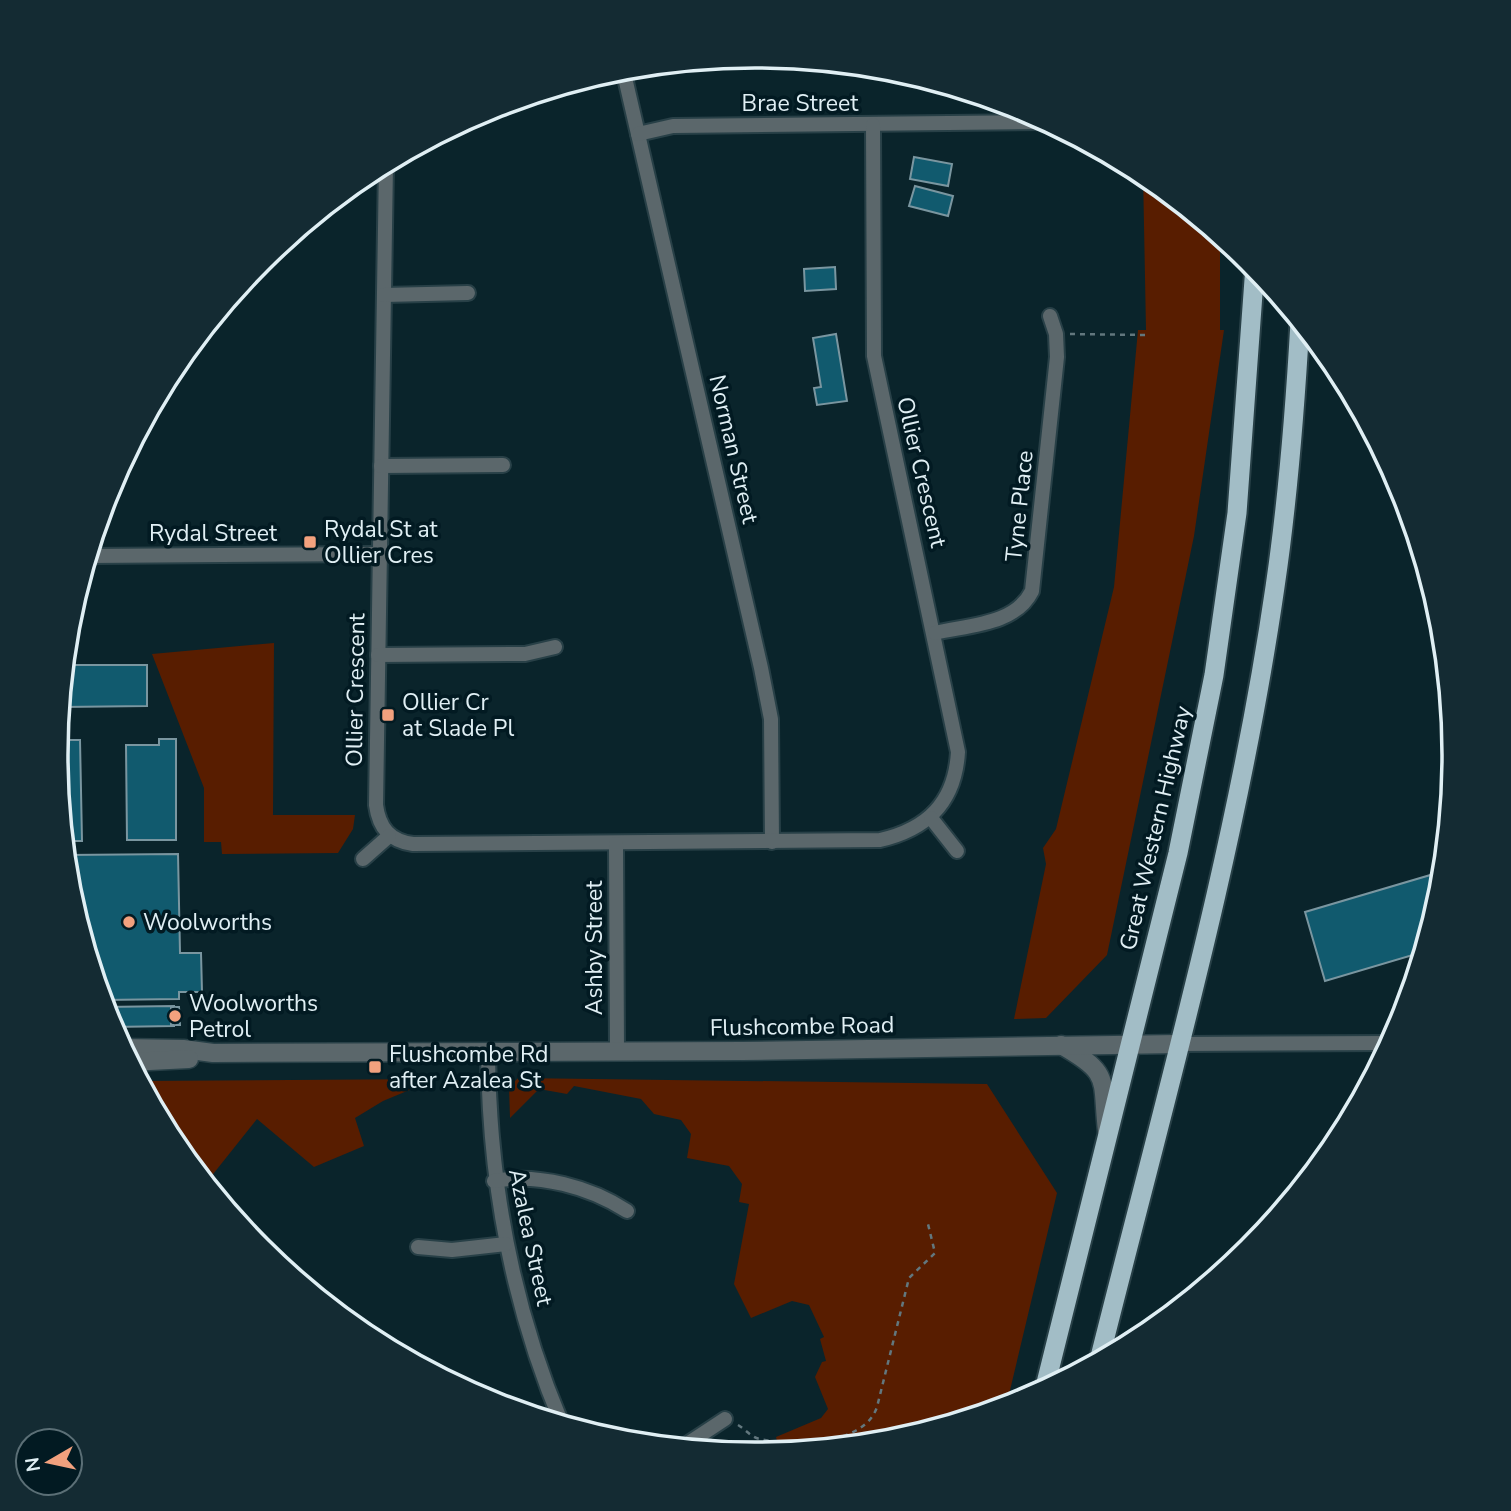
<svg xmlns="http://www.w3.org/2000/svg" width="1511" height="1511" viewBox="0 0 1511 1511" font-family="'Nunito Sans',sans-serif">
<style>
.green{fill:#581d00}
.building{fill:#115a6e;stroke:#7a96a0;stroke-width:2}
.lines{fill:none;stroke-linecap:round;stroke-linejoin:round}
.minor-casing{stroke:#284047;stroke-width:18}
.tertiary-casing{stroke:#284047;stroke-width:21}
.trunk-casing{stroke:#284047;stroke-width:23}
.path{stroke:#62777e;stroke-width:2.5;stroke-dasharray:5 5;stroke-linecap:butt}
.minor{stroke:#5b676b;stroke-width:14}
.tertiary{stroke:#5b676b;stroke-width:18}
.trunk{stroke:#a2bdc6;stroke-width:19}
.poi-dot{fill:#f2a17e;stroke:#021a22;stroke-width:2.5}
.labels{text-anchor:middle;stroke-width:7;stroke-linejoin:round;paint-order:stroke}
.street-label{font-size:23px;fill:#e0eff4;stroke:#021a22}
.poi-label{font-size:23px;fill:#e0eff4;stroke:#021a22;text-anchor:start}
.rim{fill:none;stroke:#e0eff4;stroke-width:3.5}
</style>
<rect width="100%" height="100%" fill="#0a242b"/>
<g class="green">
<path d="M1143,173L1220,236V330H1224L1194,536L1107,955L1046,1018L1014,1019L1046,864L1043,848L1056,829L1114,587L1138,330H1146Z"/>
<path d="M274,643L273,815H355L353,829L338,853L222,854L221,842H204V788L152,654Z"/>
<path d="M518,1078L987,1084L1057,1193L1006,1407L892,1442L820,1449L810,1444L778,1445L776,1437L821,1418L828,1409L815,1377L822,1362L826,1361L820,1339L824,1337L809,1305L792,1301L751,1318L734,1284L749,1204L739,1202L742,1184L729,1166L687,1158L691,1134L681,1120L654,1114L641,1099L574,1086L567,1094L539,1089L510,1118L509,1087Z"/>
<path d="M436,1079L383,1101L355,1118L364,1146L314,1167L257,1119L206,1183L174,1144L140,1081Z"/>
</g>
<g class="building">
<path d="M914,157L952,164L948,186L910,179Z"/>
<path d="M915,186L953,196L948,216L909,206Z"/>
<path d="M835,267L836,289L805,291L804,269Z"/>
<path d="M836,334L847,401L817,405L814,388L821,387L813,338Z"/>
<path d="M65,665H147V706L62,707Z"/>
<path d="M159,739H176V840H127L126,745H159Z"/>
<path d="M66,740H80L82,841H64L56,755L57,746L66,745Z"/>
<path d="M178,854L180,953H201L202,992H179V999L102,1000L69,892L66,855Z"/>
<path d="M1444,871L1441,892L1423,952L1325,981L1305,912Z"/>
<path d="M174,1006V1026L111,1027L104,1007Z"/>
<path d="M171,1007H179L180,1025H171Z"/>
</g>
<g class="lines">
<defs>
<g id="minor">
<path d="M623,69L761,668L771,719L772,842"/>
<path d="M638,134L673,126L1047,122"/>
<path d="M386,164L376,805C379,828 390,841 413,844L880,840C928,829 955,802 958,752L874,356L873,125"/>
<path d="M384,295L468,293"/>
<path d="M381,466L503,465"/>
<path d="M88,556L380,554"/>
<path d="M935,633C969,625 1015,625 1032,591L1057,357L1056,334L1050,316"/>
<path d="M378,655L525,654L555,647"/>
<path d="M931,818L957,851"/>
<path d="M616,844L617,1052"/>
<path d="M363,859L389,836"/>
<path d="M1178,1044L1391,1043"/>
<path d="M488,1052C489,1181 512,1306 562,1424"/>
<path d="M494,1181C539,1173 590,1187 627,1211"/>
<path d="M258,1247L270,1255"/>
<path d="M418,1247L452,1250L506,1244"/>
<path d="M681,1448L725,1419"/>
</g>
<g id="tertiary">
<path d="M1061,1045C1112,1074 1101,1078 1107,1131"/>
<path d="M123,1048L183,1049L213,1053L742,1051L1178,1044"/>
<path d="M130,1062L189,1059"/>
</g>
<g id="trunk">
<path d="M1099,1361C1163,1105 1237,849 1275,587C1288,499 1295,410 1300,322"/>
<path d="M1044,1391L1178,853L1214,675L1237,513L1255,266"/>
</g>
</defs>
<use href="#minor" class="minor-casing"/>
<use href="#tertiary" class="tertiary-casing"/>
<use href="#trunk" class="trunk-casing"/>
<g class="path">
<path d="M1070,334L1148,335"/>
<path d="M143,1077L153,1105"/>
<path d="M738,1425C745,1429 752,1438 760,1439C793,1446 864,1446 877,1407L909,1278L935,1253L928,1224"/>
</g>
<use href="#minor" class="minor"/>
<use href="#tertiary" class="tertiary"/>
<use href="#trunk" class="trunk"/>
</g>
<g class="poi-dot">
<rect x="303" y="535" width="14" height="14" rx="3.5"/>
<rect x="381" y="708" width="14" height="14" rx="3.5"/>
<circle cx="129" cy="922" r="7"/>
<circle cx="175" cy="1016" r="7"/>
<rect x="368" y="1060" width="14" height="14" rx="3.5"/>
</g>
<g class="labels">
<g class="street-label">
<text x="800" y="111">Brae Street</text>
<text transform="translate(734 449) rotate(77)" y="8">Norman Street</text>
<text transform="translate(922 472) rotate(77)" y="8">Ollier Crescent</text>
<text transform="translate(1019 506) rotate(-84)" y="8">Tyne Place</text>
<text x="213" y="541">Rydal Street</text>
<text transform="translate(355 690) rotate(-89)" y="8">Ollier Crescent</text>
<text transform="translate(1155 828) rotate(-77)" y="8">Great Western Highway</text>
<text transform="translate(594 948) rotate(-90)" y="8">Ashby Street</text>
<text transform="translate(802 1026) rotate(-1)" y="8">Flushcombe Road</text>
<text transform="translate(531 1237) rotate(78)" y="8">Azalea Street</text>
</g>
<g class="poi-label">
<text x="324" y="537">Rydal St at<tspan x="324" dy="26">Ollier Cres</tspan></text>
<text x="402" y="710">Ollier Cr<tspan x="402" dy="26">at Slade Pl</tspan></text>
<text x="143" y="930">Woolworths</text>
<text x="189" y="1011">Woolworths<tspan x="189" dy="26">Petrol</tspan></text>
<text x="389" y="1062">Flushcombe Rd<tspan x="389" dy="26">after Azalea St</tspan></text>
</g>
</g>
<path d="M0 0H1511V1511H0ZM68 755a687 687 0 1 1 1374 0a687 687 0 1 1-1374 0Z" fill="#142b33" fill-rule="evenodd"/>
<path class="rim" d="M68 755a687 687 0 1 1 1374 0a687 687 0 1 1-1374 0Z"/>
<g transform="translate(49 1462) rotate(261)"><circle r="33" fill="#021a22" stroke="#5b6f76" stroke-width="2"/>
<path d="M0-5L12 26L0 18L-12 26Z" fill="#f2a17e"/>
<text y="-10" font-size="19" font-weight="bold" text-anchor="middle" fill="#e0eff4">N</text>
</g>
</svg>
